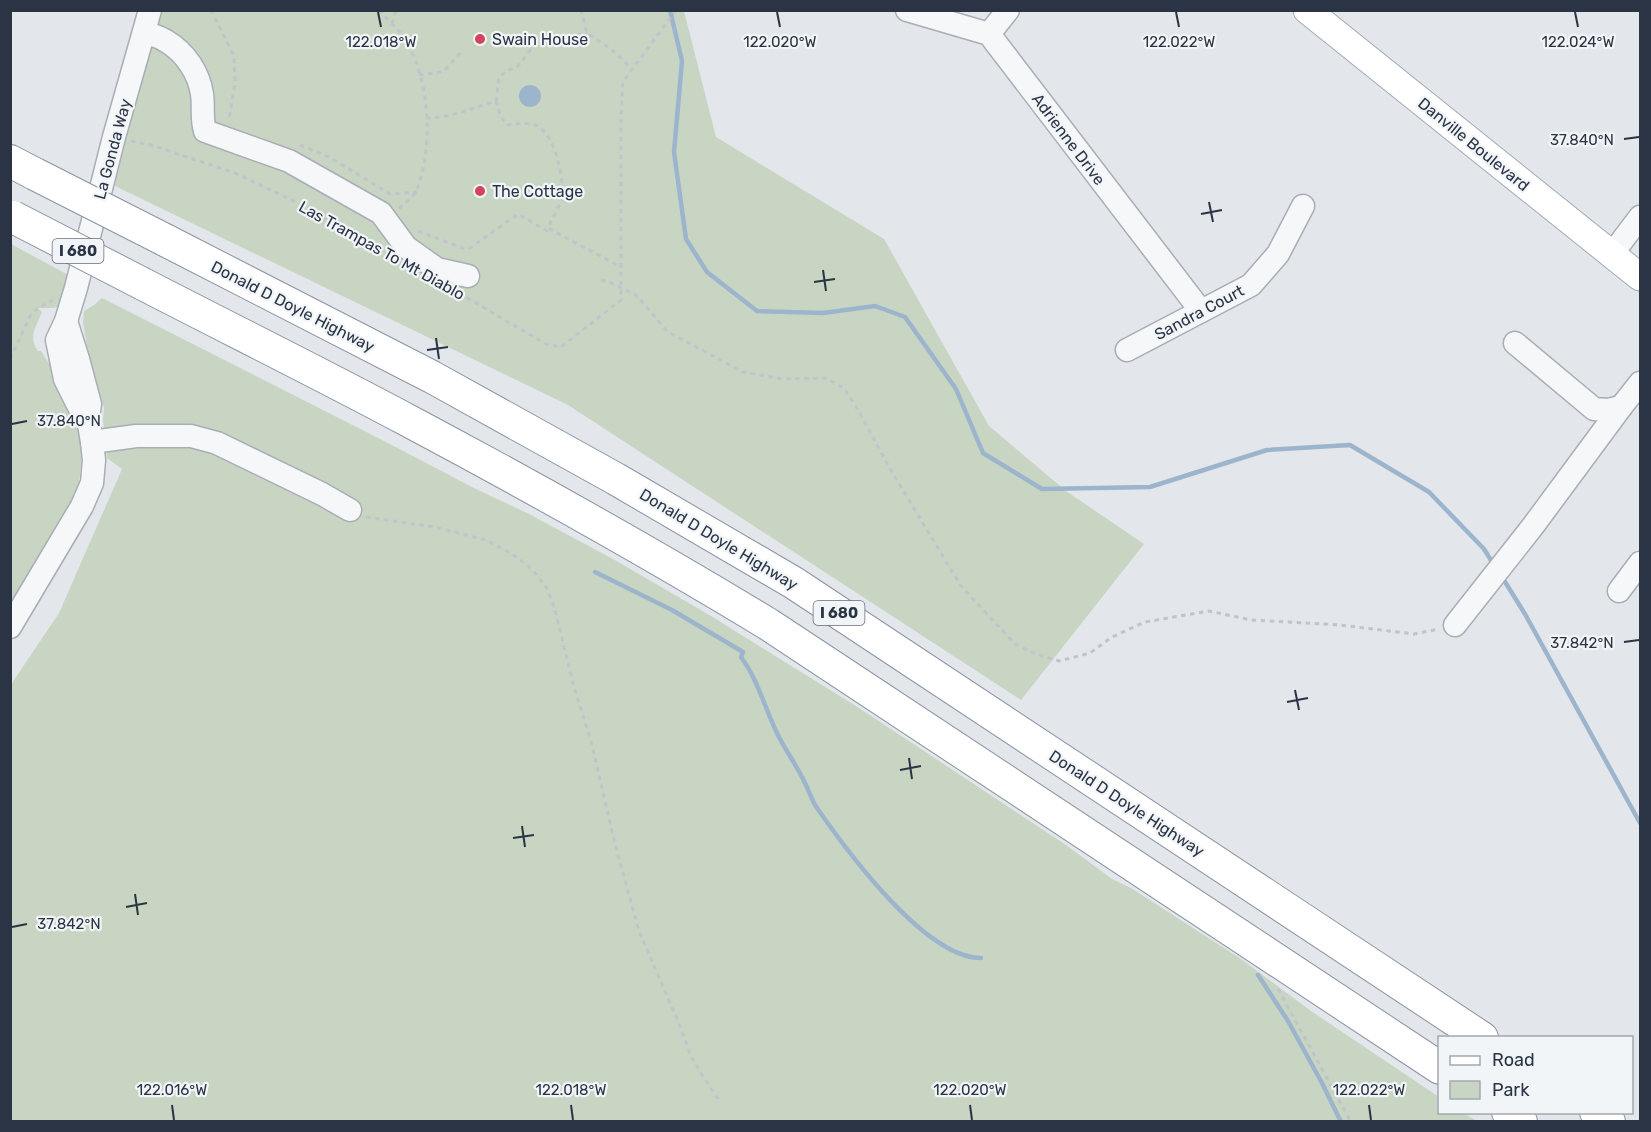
<svg xmlns="http://www.w3.org/2000/svg" width="1651" height="1132" viewBox="0 0 1651 1132" font-family="Rubik,sans-serif">
<style>
.green{fill:#c9d5c3}
.water{fill:#9db5cc}
.lines{fill:none;stroke-linecap:round;stroke-linejoin:round}
.stream{stroke:#9db5cc;stroke-width:4.5}
.minor-casing{stroke:#a8adb6;stroke-width:25}
.major-casing{stroke:#a1abb7;stroke-width:29}
.highway-casing{stroke:#8994a2;stroke-width:34}
.path{stroke:#c1c4ca;stroke-width:3;stroke-dasharray:4.5 4.5;stroke-linecap:butt}
.minor{stroke:#f6f7f9;stroke-width:22}
.major{stroke:#fff;stroke-width:27}
.highway{stroke:#fff;stroke-width:32}
.highway-bridge-casing{stroke:#8994a2;stroke-width:34;stroke-linecap:butt}
.highway-bridge{stroke:#fff;stroke-width:32}
.ticks{fill:none;stroke:#2a3444;stroke-width:2}
.poi-dot{fill:#d2455f;stroke:#f2f5f8;stroke-width:2}
.labels{text-anchor:middle;stroke-width:4.5;stroke-linejoin:round;paint-order:stroke}
.shield{fill:#f2f5f8;stroke:#666e7a;stroke-width:1.5}
.shield-label{font-size:15px;font-weight:bold;fill:#2a3444}
.poi-label{font-size:16px;fill:#2a3444;stroke:#f2f5f8;text-anchor:start}
.street-label{font-size:16px;fill:#2a3444;stroke:#f2f5f8}
.ticks-label{font-size:15px;text-anchor:middle;fill:#2a3444;stroke:#f2f5f8;stroke-width:4.5;stroke-linejoin:round;paint-order:stroke}
</style>
<rect width="100%" height="100%" fill="#e3e6eb"/>
<g class="green">
<path d="M157,11H684L716,137L884,239L989,426L1066,491L1144,544L1021,700L568,405L113,185Z"/>
<path d="M11,244L72,277L60,306L53,308H38L42,312C36,327 28,337 38,351H41C50,366 67,388 73,404C85,434 83,466 76,497L11,609Z"/>
<path d="M102,298L384,441L476,489L527,513L613,559L711,616L856,706L1066,845L1112,879L1131,888L1241,959L1311,1011L1439,1097L1440,1112L1463,1113L1477,1121H11L10,686L59,613L122,469L107,458L103,419L104,408L101,397L94,389L83,322L84,311L94,305Z"/>
</g>
<circle class="water" cx="530" cy="96" r="11"/>
<g class="lines">
<g class="stream">
<path d="M670,10L682,61L674,152L686,239L707,272L757,311L823,313L875,306L905,317L956,389L983,453L1042,489L1150,487L1267,450L1350,445L1429,492L1484,549L1494,565"/>
<path d="M595,572L672,610L743,652L741,657C759,681 766,713 780,739C788,754 798,768 805,783C809,791 812,801 817,808C847,851 925,958 981,958"/>
<path d="M1502,577L1525,614L1640,823"/>
<path d="M1258,975L1288,1021L1322,1083L1341,1122"/>
</g>
<defs>
<g id="minor">
<path d="M907,10L989,34L1201,311"/>
<path d="M145,32C152,35 160,37 166,41C185,52 199,73 202,94C204,107 201,118 205,131L289,161L381,213L406,247L437,269L468,276"/>
<path d="M989,34L1008,10"/>
<path d="M1612,254L1640,217"/>
<path d="M1515,343L1594,409L1608,410L1621,407"/>
<path d="M1127,350L1251,285L1278,254L1303,206"/>
<path d="M88,418L79,407L65,379L57,340L66,321L76,288L114,137L150,10"/>
<path d="M92,442L136,436H191L217,443L322,494L350,510"/>
<path d="M1619,591L1640,563"/>
<path d="M1455,625L1533,526L1621,407L1640,383"/>
<path d="M10,627L82,506L92,483L94,460L92,442L88,418L90,404L78,359L66,321"/>
</g>
<path id="major" d="M1307,10L1640,277"/>
<g id="highway">
<path d="M10,161L35,174"/>
<path d="M165,240L432,377L616,479L794,583L1482,1038"/>
<path d="M143,284C232,330 321,374 409,421C531,486 651,553 768,624L1440,1068"/>
<path d="M1508,1112L1521,1122"/>
<path d="M1596,1112L1609,1122"/>
</g>
</defs>
<use href="#minor" class="minor-casing"/>
<use href="#major" class="major-casing"/>
<use href="#highway" class="highway-casing"/>
<g class="path">
<path d="M211,10L234,56L235,83L229,119"/>
<path d="M379,10C386,18 395,26 401,34C430,71 434,147 417,189C414,197 404,204 398,209"/>
<path d="M580,10L582,13L587,33L611,49L631,68"/>
<path d="M392,24L396,10"/>
<path d="M419,75L441,72L445,70L462,51"/>
<path d="M496,101L500,114L506,125C515,124 526,122 535,125C555,132 564,178 562,197C560,207 552,218 548,228L621,267"/>
<path d="M426,118C451,118 472,108 496,101L499,78L506,71L517,67L533,47L544,40L587,33"/>
<path d="M131,141L151,145L235,173L300,204L387,254"/>
<path d="M300,145L331,158L390,194L417,192"/>
<path d="M418,231L465,249L470,248L518,214L547,231L548,228"/>
<path d="M601,280L607,281L636,295L668,332L743,372L783,379L825,378L844,388L858,410L890,469L961,586L1015,644L1036,654L1059,661L1090,653L1112,637L1145,622L1209,611L1251,620L1340,625L1414,634L1439,629"/>
<path d="M459,293L546,344L561,347L621,300V116L623,82L676,10"/>
<path d="M10,359L32,312L53,300"/>
<path d="M366,517L434,527L486,540L512,554L527,565L537,575L547,589L554,606L574,687L592,745L615,844L639,931L678,1021L691,1056L702,1075L719,1100"/>
<path d="M1278,989L1351,1122"/>
</g>
<use href="#minor" class="minor"/>
<use href="#major" class="major"/>
<use href="#highway" class="highway"/>
<defs>
<g id="highway-bridge">
<path d="M35,174L165,240"/>
<path d="M13,217L143,284"/>
</g>
</defs>
<use href="#highway-bridge" class="highway-bridge-casing"/>
<use href="#highway-bridge" class="highway-bridge"/>
</g>
<path class="ticks" d="M378,12L381,27M777,12L780,27M1176,12L1179,27M1575,12L1578,27M1624,139L1639,137M1209,202L1213,222M1201,214L1222,210M823,270L826,291M814,282L835,279M436,338L439,359M427,350L448,347M12,424L27,421M1624,642L1639,640M1295,690L1299,710M1287,702L1308,698M909,758L912,779M900,770L921,766M522,826L525,847M513,838L534,835M135,894L138,915M126,907L147,903M12,927L27,924M172,1105L174,1120M571,1105L573,1120M970,1105L972,1120M1369,1105L1371,1120"/>
<g class="poi-dot">
<circle cx="480" cy="39" r="6"/>
<circle cx="480" cy="191" r="6"/>
</g>
<g class="labels">
<g class="shield">
<rect x="52.5" y="239" width="51" height="24" rx="4.5"/>
<rect x="813.5" y="601" width="51" height="24" rx="4.5"/>
</g>
<g class="shield-label">
<text x="78" y="256">I 680</text>
<text x="839" y="618">I 680</text>
</g>
<g class="poi-label">
<text x="492" y="45">Swain House</text>
<text x="492" y="197">The Cottage</text>
</g>
<g class="street-label">
<text transform="translate(1069 139) rotate(53)" y="6">Adrienne Drive</text>
<text transform="translate(1474 144) rotate(39)" y="6">Danville Boulevard</text>
<text transform="translate(112 149) rotate(-75)" y="6">La Gonda Way</text>
<text transform="translate(382 250) rotate(29)" y="6">Las Trampas To Mt Diablo</text>
<text transform="translate(293 306) rotate(27)" y="6">Donald D Doyle Highway</text>
<text transform="translate(1199 312) rotate(-28)" y="6">Sandra Court</text>
<text transform="translate(719 539) rotate(31)" y="6">Donald D Doyle Highway</text>
<text transform="translate(1127 803) rotate(33)" y="6">Donald D Doyle Highway</text>
</g>
</g>
<g class="ticks-label">
<text x="381" y="47">122.018°W</text>
<text x="780" y="47">122.020°W</text>
<text x="1179" y="47">122.022°W</text>
<text x="1578" y="47">122.024°W</text>
<text x="1582" y="145">37.840°N</text>
<text x="69" y="426">37.840°N</text>
<text x="1582" y="648">37.842°N</text>
<text x="69" y="929">37.842°N</text>
<text x="172" y="1095">122.016°W</text>
<text x="571" y="1095">122.018°W</text>
<text x="970" y="1095">122.020°W</text>
<text x="1369" y="1095">122.022°W</text>
</g>
<rect width="1651" height="1132" fill="none" stroke="#2a3444" stroke-width="24"/>
<rect x="1438" y="1036" width="195" height="78" fill="#f2f5f8" stroke="#a2a8b0" stroke-width="1.5"/>
<rect x="1450" y="1056" width="30" height="9" fill="#ffffff" stroke="#a2a8b0" stroke-width="1.5"/>
<text x="1492" y="1066" font-size="18" fill="#2a3444">Road</text>
<rect x="1450" y="1081" width="30" height="18" fill="#c9d5c3" stroke="#a2a8b0" stroke-width="1.5"/>
<text x="1492" y="1096" font-size="18" fill="#2a3444">Park</text>
</svg>
